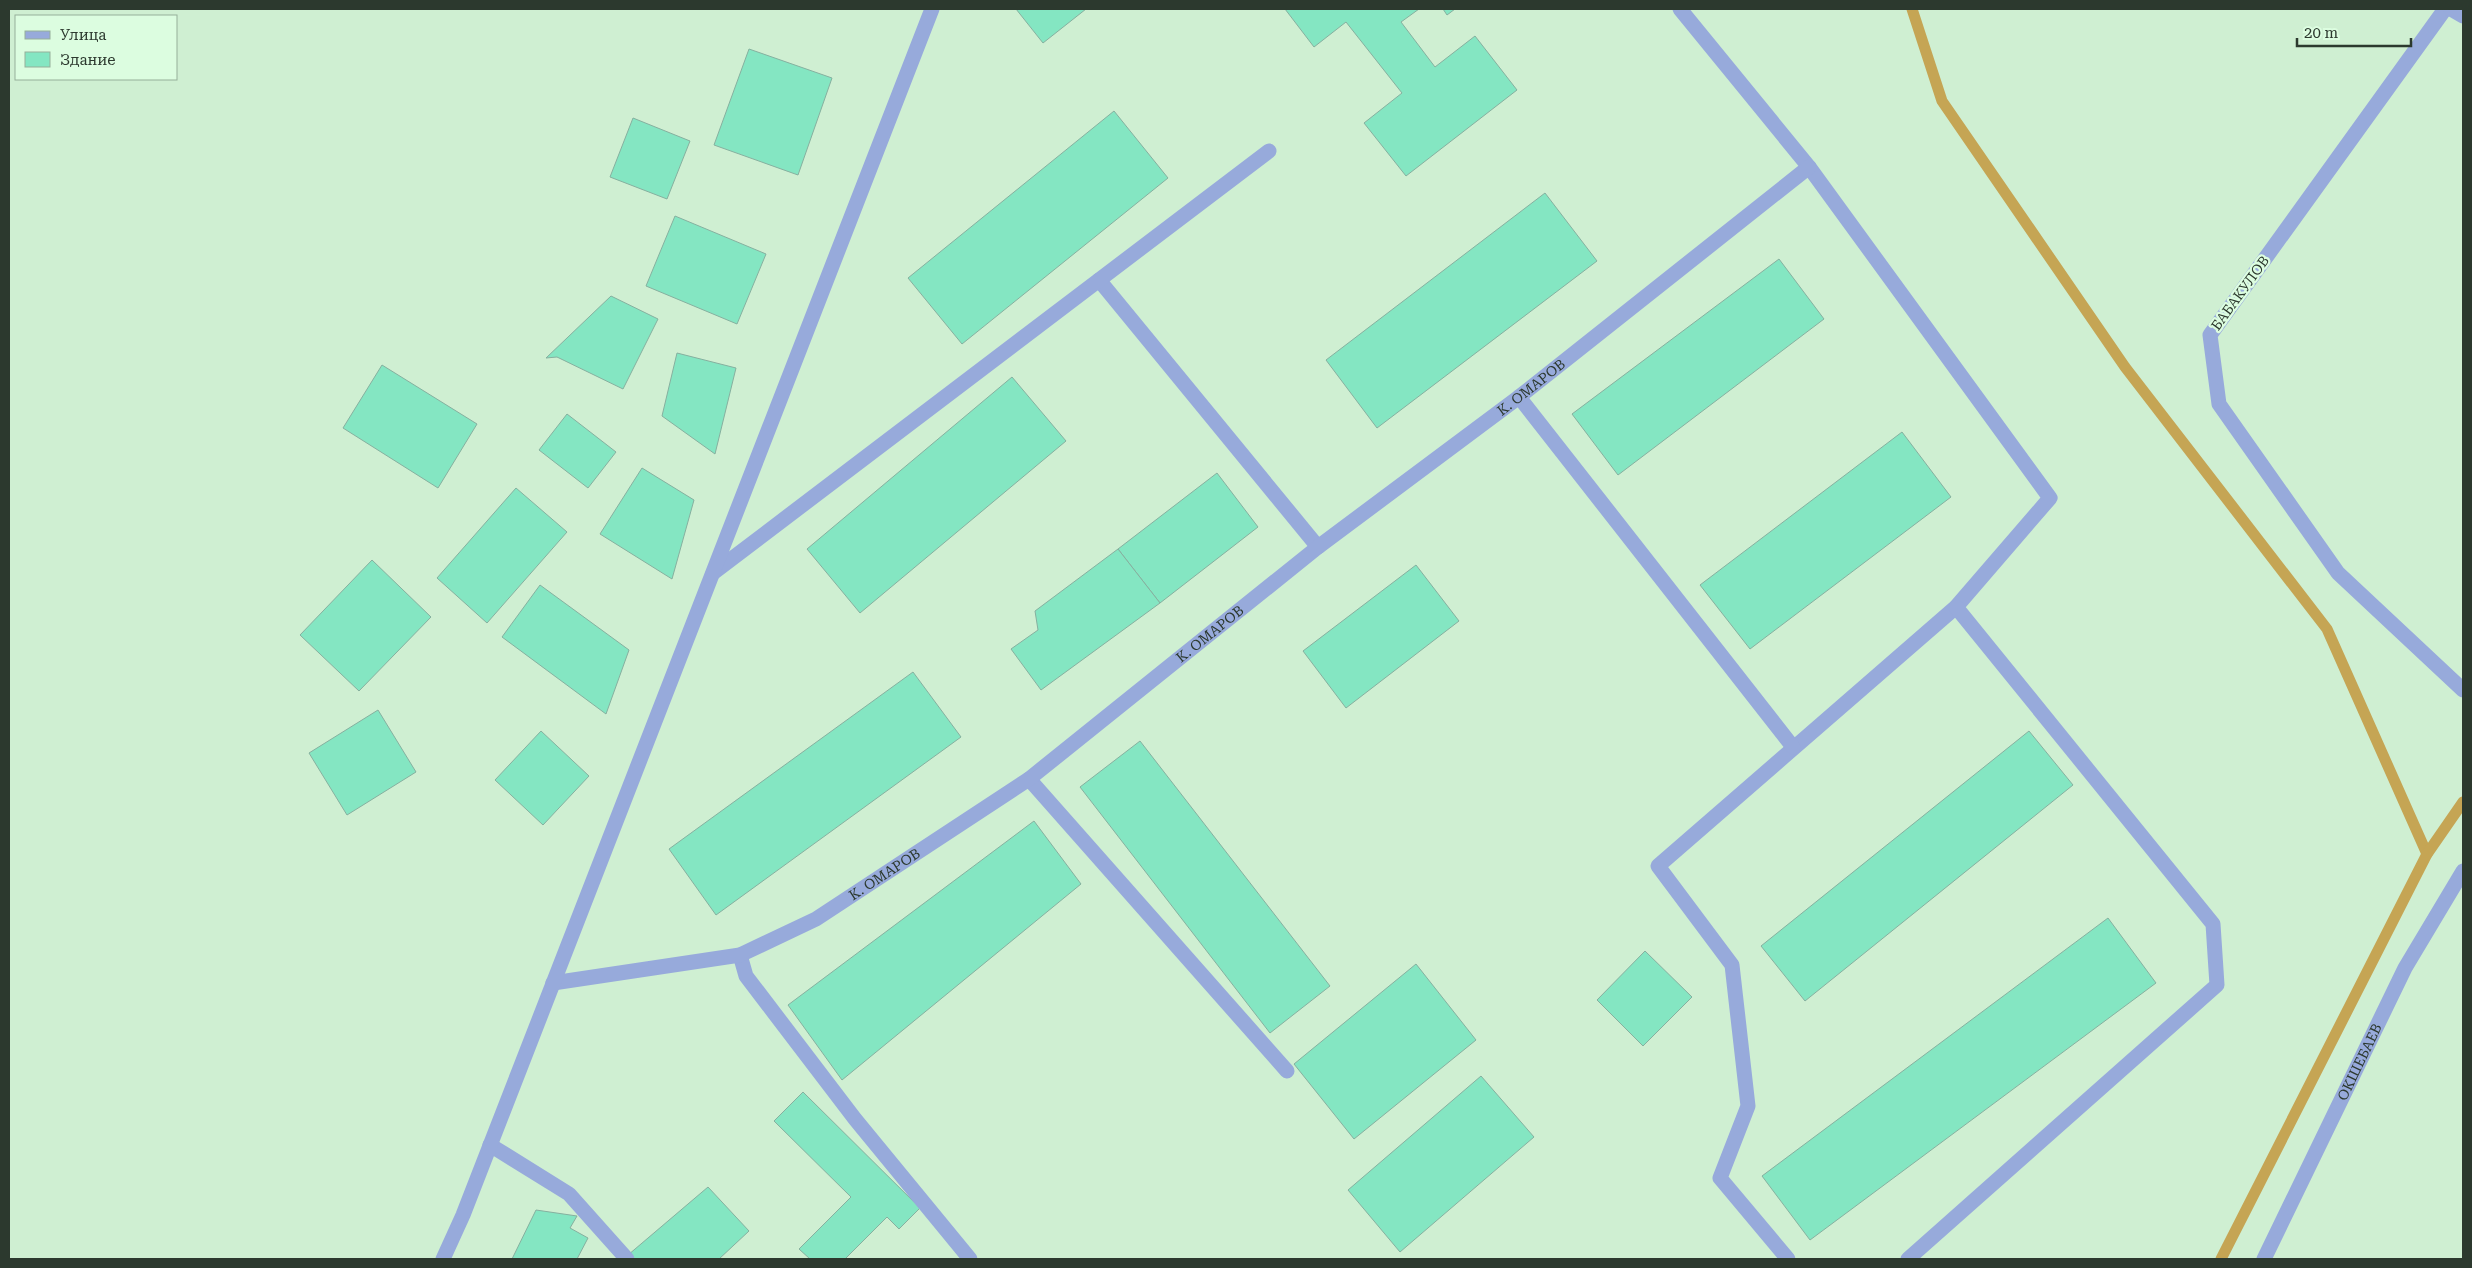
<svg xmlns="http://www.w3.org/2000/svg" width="2472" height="1268" viewBox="0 0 2472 1268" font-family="'Roboto Serif',serif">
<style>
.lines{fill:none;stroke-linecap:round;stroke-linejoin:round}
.stream{stroke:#c5a554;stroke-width:11}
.building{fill:#84e6c2;stroke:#86b09f}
.minor{stroke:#97aadb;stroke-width:15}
.labels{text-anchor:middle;stroke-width:4.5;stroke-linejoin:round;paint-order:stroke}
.street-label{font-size:14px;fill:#2c392e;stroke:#dcfde0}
</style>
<rect width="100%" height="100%" fill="#cfefd2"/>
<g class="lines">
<g class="stream">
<path d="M1912,9L1942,101L2125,367L2327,629L2427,854"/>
<path d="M2221,1259L2427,854L2463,802"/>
</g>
</g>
<g class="building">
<path d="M1016,9H1086L1043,43Z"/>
<path d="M1285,9H1419L1401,22L1435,67L1475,36L1517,90L1406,176L1364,123L1402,93L1346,22L1314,47Z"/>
<path d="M1443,9H1455L1447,15Z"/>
<path d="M749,49L832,78L798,175L714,145Z"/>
<path d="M1114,111L1168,178L962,344L908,278Z"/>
<path d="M633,118L690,141L667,199L610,177Z"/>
<path d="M1545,193L1597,261L1377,428L1326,360Z"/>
<path d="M675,216L766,254L737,324L646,286Z"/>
<path d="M1779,259L1824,319L1618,475L1572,414Z"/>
<path d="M611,296L658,319L623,389L557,357L546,358Z"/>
<path d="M677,353L736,368L715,454L662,416Z"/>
<path d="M382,365L477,424L438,488L343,428Z"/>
<path d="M1012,377L1066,441L860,613L807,549Z"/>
<path d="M567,414L616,452L588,488L539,450Z"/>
<path d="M1902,432L1951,497L1750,649L1700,585Z"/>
<path d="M642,468L694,500L672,579L600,534Z"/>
<path d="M1217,473L1258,527L1160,603L1118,549Z"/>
<path d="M516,488L567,532L487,623L437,578Z"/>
<path d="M1118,549L1160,603L1041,690L1011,649L1038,630L1035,611Z"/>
<path d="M372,560L431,617L359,691L300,635Z"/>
<path d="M1416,565L1459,621L1346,708L1303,651Z"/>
<path d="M540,585L629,650L606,714L502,637Z"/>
<path d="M913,672L961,737L716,915L669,849Z"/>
<path d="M378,710L416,772L347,815L309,753Z"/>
<path d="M541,731L589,776L543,825L495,780Z"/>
<path d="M2029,731L2073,785L1805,1001L1761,946Z"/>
<path d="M1140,741L1330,986L1270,1033L1080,787Z"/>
<path d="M1034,821L1081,884L842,1080L788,1005Z"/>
<path d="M2108,918L2156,983L1810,1240L1762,1176Z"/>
<path d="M1645,951L1692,997L1643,1046L1597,1000Z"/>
<path d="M1416,964L1476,1040L1354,1139L1294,1064Z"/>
<path d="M1481,1076L1534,1137L1400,1252L1348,1190Z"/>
<path d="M803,1092L920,1208L899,1229L887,1217L845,1259H810L799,1249L851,1197L774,1121Z"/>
<path d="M708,1187L749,1231L719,1259H633L628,1255Z"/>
<path d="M536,1210L577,1216L570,1228L588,1238L577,1259H512Z"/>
</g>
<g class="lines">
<g class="minor">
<path d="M1680,9L1809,167L2050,498L1956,607L1658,866L1732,965L1748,1106L1720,1178L1788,1259"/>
<path d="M2445,9L2210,335L2219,404L2338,573L2463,690"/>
<path d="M2451,9L2463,16"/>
<path d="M1099,280L1318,547"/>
<path d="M1519,397L1793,747"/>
<path d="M713,573L1269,151"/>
<path d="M1029,779L1287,1071"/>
<path d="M740,955L746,976L855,1119L970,1259"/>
<path id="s1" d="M553,983L740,955L816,919L1029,779L1318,547L1519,397L1809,167"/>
<path d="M490,1145L569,1194L627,1259"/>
<path d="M443,1259L463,1215L932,9"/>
<path d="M1908,1259L2217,985L2213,924L1956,607"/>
<path id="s2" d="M2264,1259L2405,968L2463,871"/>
</g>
</g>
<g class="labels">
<g class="street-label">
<text transform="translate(2240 293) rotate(-54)" y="5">БАБАКУЛОВ</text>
<text dy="5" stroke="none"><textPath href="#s1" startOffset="1165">К. ОМАРОВ</textPath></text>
<text dy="5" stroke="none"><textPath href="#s1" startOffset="760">К. ОМАРОВ</textPath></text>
<text dy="5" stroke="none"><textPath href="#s1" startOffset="355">К. ОМАРОВ</textPath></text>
<text dy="5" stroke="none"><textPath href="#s2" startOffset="219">ОКШЕБАЕВ</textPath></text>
</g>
</g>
<rect width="2472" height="1268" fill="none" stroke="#2c392e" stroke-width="20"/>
<rect x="15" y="15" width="162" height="65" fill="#dcfde0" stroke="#96af99"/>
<rect x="25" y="31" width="25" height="8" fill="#97aadb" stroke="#96af99"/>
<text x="60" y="40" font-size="15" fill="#2c392e">Улица</text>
<rect x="25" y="52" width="25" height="15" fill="#84e6c2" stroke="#96af99"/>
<text x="60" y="65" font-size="15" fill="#2c392e">Здание</text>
<path d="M2297 38v8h114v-8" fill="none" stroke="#2c392e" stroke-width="2.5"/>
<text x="2304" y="38" font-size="15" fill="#2c392e" stroke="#dcfde0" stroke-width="4" paint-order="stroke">20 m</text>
</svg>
